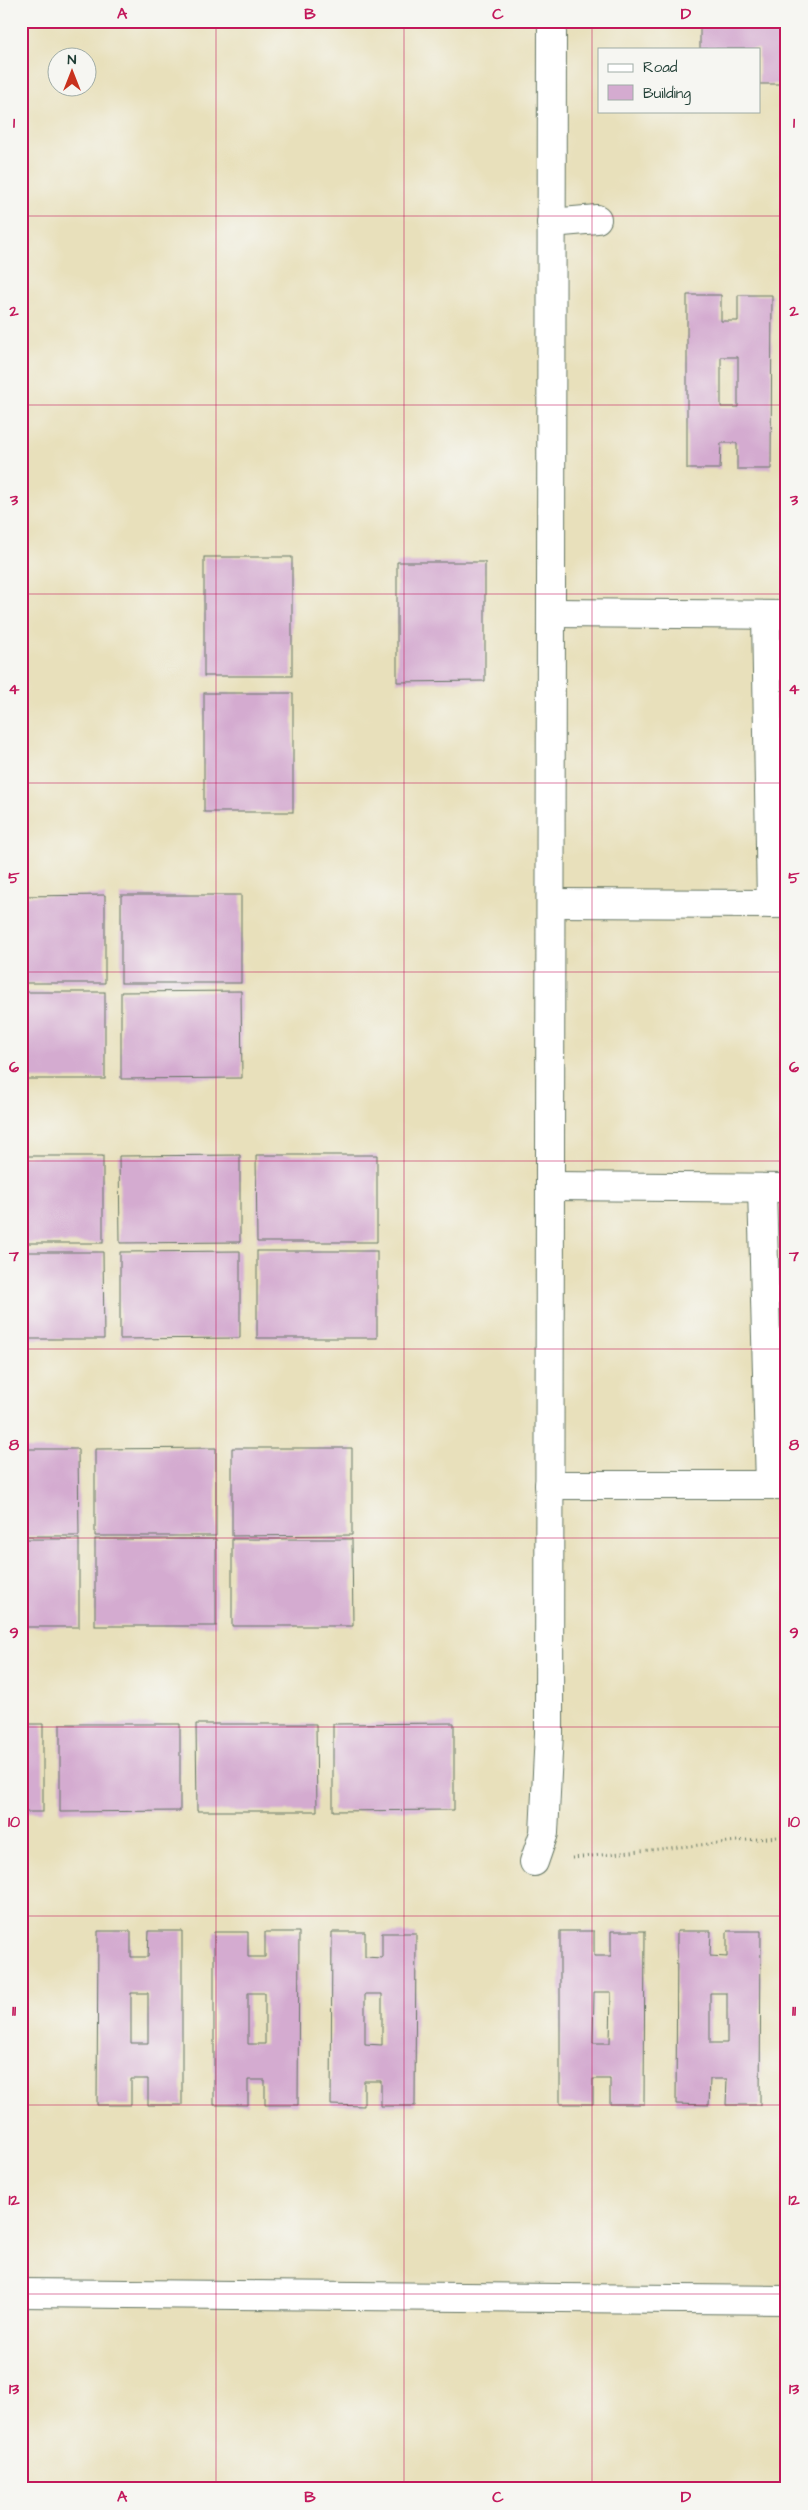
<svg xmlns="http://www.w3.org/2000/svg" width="808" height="2510" viewBox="0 0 808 2510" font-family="'Architects Daughter',sans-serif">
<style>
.building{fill:#d4abd0;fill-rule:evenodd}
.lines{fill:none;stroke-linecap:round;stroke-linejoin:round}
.minor-casing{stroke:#657663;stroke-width:30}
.path{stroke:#657663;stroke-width:3;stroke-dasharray:1 4;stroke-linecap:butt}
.minor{stroke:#fff;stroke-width:28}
.grid{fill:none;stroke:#c2185b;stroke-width:1;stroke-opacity:0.55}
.neatline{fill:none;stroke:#c2185b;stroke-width:2}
.grid-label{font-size:16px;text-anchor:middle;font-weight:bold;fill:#c2185b}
</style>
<rect width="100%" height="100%" fill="#f6f6f2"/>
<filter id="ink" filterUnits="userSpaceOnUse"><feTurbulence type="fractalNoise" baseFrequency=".02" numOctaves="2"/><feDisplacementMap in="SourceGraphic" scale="10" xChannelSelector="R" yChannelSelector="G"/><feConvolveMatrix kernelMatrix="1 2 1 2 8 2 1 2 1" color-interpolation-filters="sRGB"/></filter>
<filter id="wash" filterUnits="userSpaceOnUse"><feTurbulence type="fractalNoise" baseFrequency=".0096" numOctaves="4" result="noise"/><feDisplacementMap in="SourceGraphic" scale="20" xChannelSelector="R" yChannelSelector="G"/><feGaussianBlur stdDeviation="1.12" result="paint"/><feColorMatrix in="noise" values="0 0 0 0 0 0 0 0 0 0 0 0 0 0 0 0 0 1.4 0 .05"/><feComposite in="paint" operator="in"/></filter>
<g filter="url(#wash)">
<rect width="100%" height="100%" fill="#e8e0bb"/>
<g id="blocks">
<g class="building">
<path d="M700,21H734V23L784,21V84H759V49H700Z"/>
<path d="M687,295H721V321H738V295H772L771,469H737V443H721L720,469H687ZM721,357H738V407H721Z"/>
<rect x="204" y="557" width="88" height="119"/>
<path d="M397,562H485V681L397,682Z"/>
<rect x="204" y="693" width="89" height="119"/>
<path d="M105,895V983H21V896Z"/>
<rect x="121" y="895" width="120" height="88"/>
<path d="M241,991L242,1078L121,1079V992Z"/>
<rect x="21" y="992" width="84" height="87"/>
<path d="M240,1155V1242L120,1243L119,1156Z"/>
<path d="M256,1155H377V1242H257Z"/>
<rect x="21" y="1156" width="82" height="87"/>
<path d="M240,1251V1338L120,1339V1252Z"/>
<rect x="257" y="1251" width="120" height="87"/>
<path d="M21,1252H103L104,1339H21Z"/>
<path d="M216,1448V1536H95V1449Z"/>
<path d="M232,1448H352V1535L232,1536Z"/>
<path d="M21,1449H78L79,1536H21Z"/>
<rect x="21" y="1539" width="58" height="88"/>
<rect x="95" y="1539" width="121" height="87"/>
<path d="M232,1539H352L353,1626H232Z"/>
<path d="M454,1723V1810L333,1811V1724Z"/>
<rect x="21" y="1724" width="22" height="88"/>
<path d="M60,1724H180V1811L60,1812Z"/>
<path d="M196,1724H316L317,1811H197Z"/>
<path d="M98,1931H131V1957H148L149,1931H182V2105H148V2079H131V2105H97ZM131,1993H148V2043H131Z"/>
<path d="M560,1931H594V1956H611V1931H645L644,2104H610V2079H593V2104H560ZM594,1992H611L610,2043H593Z"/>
<path d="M677,1931H711L710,1956L727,1957V1931H761L760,2105H726L727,2079H710L709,2105L676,2104ZM710,1993H727V2043H710Z"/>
<path d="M214,1932H248V1957H265V1932H299L298,2105H265V2080H248V2105H214ZM248,1993H265V2044H248Z"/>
<path d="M332,1932H365V1957L382,1958V1933H416L415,2106H381V2081H364V2106L331,2105ZM365,1994H382V2045L365,2044Z"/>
</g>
</g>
</g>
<g filter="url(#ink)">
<use href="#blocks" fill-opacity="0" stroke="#657663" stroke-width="1"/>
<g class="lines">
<defs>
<g id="minor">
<path d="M551,223L597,219"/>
<path d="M551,613L787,615"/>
<path d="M766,615L771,904"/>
<path d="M551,903L787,904"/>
<path d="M550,1186L787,1188"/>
<path d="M762,1188L770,1485"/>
<path d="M549,1485H787"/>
<path d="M534,1862L544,1833L549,1733L552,21"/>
<path d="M21,2293L787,2300"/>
</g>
</defs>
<use href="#minor" class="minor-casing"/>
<path class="path" d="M572,1858L787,1836"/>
<use href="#minor" class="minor"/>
</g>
</g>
<path class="grid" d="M216,21V2489M404,21V2489M592,21V2489M21,216H787M21,405H787M21,594H787M21,783H787M21,972H787M21,1161H787M21,1349H787M21,1538H787M21,1727H787M21,1916H787M21,2105H787M21,2294H787"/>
<rect width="808" height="2510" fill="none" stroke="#f6f6f2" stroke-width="55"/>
<rect x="598" y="48" width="162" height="65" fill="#f6f6f2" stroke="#a0aca6"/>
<rect x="608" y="64" width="25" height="8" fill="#ffffff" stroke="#a0aca6"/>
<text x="643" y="72" font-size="15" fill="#1f3d34">Road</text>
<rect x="608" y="85" width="25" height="15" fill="#d4abd0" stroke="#a0aca6"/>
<text x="643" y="98" font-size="15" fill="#1f3d34">Building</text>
<g transform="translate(72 72)"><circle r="24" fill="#f6f6f2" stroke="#a0aca6"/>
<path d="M0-4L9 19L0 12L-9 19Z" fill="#c8321e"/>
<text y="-8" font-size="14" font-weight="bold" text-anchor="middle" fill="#1f3d34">N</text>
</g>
<rect x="28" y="28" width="752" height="2454" class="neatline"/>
<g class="grid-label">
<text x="122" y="19">A</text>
<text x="310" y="19">B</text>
<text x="498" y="19">C</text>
<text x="686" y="19">D</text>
<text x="14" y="128">1</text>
<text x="794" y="128">1</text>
<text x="14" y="316">2</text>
<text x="794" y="316">2</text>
<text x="14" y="505">3</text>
<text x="794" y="505">3</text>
<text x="14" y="694">4</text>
<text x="794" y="694">4</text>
<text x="14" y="883">5</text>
<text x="794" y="883">5</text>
<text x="14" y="1072">6</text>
<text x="794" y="1072">6</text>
<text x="14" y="1261">7</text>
<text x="794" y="1261">7</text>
<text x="14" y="1450">8</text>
<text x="794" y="1450">8</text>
<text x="14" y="1638">9</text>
<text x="794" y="1638">9</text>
<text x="14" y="1827">10</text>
<text x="794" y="1827">10</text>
<text x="14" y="2016">11</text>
<text x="794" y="2016">11</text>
<text x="14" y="2205">12</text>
<text x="794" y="2205">12</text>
<text x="14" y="2394">13</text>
<text x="794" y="2394">13</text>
<text x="122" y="2502">A</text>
<text x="310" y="2502">B</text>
<text x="498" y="2502">C</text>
<text x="686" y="2502">D</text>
</g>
</svg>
